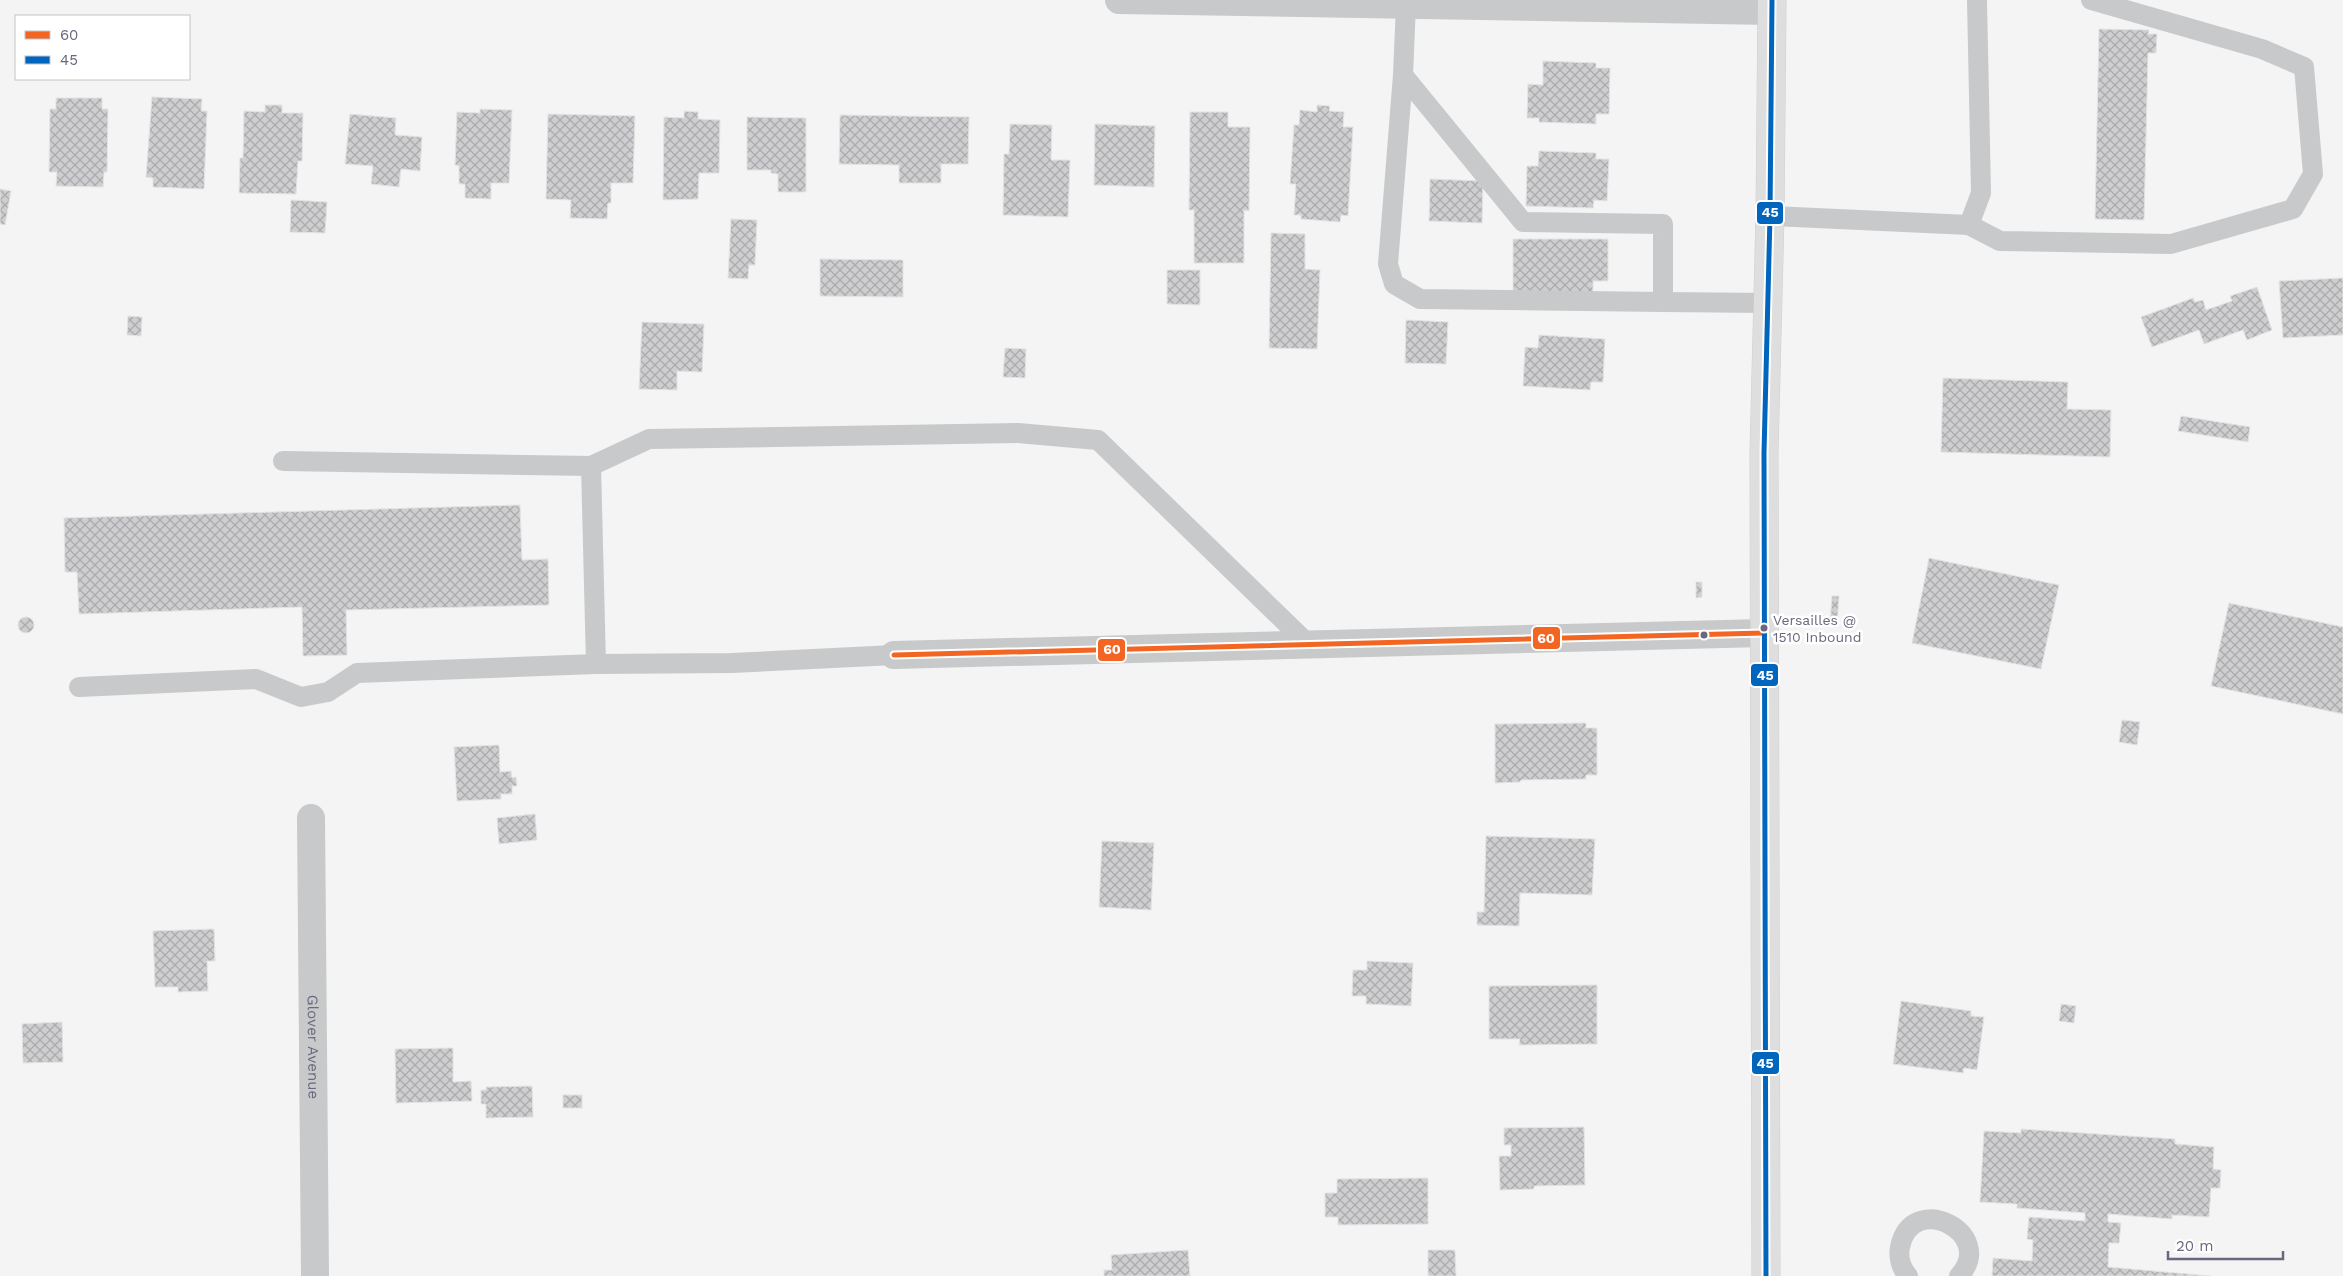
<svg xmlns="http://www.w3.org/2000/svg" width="2343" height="1276" viewBox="0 0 2343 1276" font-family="'Work Sans',sans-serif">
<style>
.building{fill:url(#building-cross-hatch);stroke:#e2e4e2}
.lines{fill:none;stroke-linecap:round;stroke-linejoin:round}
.primary-casing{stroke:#cfd0d1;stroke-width:29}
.lane{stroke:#c8c9ca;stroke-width:20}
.street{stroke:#c8c9ca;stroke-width:28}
.primary{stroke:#dededf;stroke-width:28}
.bus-1-casing{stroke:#fff;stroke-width:9}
.bus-2-casing{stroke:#fff;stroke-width:9}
.bus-1{stroke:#f26522;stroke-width:5}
.bus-2{stroke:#0065bd;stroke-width:5}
.bus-dot{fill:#69687f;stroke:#fff;stroke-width:2}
.labels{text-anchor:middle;stroke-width:5;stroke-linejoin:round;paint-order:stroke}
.bus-label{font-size:14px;fill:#69687f;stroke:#fff;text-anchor:start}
.street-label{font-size:15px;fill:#69687f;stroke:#fff}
.line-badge{stroke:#fff;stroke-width:2}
.badge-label{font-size:14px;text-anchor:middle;font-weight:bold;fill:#fff}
</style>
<defs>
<pattern id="building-cross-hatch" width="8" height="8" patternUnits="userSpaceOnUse" patternTransform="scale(1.25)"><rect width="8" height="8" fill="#ceced0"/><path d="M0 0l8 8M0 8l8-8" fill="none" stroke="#ababae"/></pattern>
</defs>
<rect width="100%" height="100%" fill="#f3f4f3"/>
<g class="building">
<path d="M2099,29L2149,30L2148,34H2157L2156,53H2148L2144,220L2095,219Z"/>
<path d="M1543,61L1596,63V68H1610L1609,114H1596V124L1539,122V118H1527L1528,84L1543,85Z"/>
<path d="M152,97L202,99L201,111H207L204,189L153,187V178L146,177Z"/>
<path d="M56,98H102V109H108L107,172H104L103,187L56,186L57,172H49L50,109H56Z"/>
<path d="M265,105H282V113H303L302,161H298L296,194L239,193L240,158H243L244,111L265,112Z"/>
<path d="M1317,105L1330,106L1329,111L1344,112L1343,127H1353L1348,216L1341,215L1340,222L1301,219V215H1294L1296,184H1290L1294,125H1299L1300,110L1317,112Z"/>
<path d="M480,109L512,110L509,183H491V199L465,198V184H459V166L455,165L457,112L480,113Z"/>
<path d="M684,111L698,112V119L720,120L719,173H699L698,199L663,200L664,117L684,118Z"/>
<path d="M1190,112H1228V127H1250L1249,211L1244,210V263H1194V210H1189Z"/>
<path d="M350,114L396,118L395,135L422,137L420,171L401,169L399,187L371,184L373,166L345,164Z"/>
<path d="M548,114L635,116L633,183H611V203H608L607,219L570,218L571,200L546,199Z"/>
<path d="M840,115L969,117L968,164H941V183H899V165L839,164Z"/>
<path d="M747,117L806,118V192H778V174L771,173V170H747Z"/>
<path d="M1010,124L1052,125L1051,160H1070L1068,217L1003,215L1004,154H1009Z"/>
<path d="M1095,124L1155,126L1154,187L1094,185Z"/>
<path d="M1539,151L1596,153V159H1609L1607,201L1594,200L1593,208L1526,206L1527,166H1538Z"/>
<path d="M1430,179L1483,181L1482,223L1429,221Z"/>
<path d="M0,189L11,191L5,225L0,224Z"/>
<path d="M291,200L327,202L325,233L290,232Z"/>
<path d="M731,219L757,220L755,265H749L748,279L728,278Z"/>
<path d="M1271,233L1305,234V269L1320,270L1317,349L1269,348Z"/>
<path d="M1513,239H1608V281H1593V299L1513,298Z"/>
<path d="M820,259L903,260V297L820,296Z"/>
<path d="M1167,270H1200V305L1167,304Z"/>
<path d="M2343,278V335L2283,338L2279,281Z"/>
<path d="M2257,287L2272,330L2247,340L2243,330L2204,344L2199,330L2152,347L2141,317L2193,298L2195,302L2203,300L2206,310L2232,301L2230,296Z"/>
<path d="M128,316L142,317L141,336L127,335Z"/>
<path d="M1406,320L1448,322L1446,364L1405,363Z"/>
<path d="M642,322L704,324L702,372L677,371V390L639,389Z"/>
<path d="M1539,335L1605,339L1603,382H1591L1590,390L1523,386L1525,347L1538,348Z"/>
<path d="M1005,348L1026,349L1025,378L1003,377Z"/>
<path d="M1943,378L2068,382L2067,409L2111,410L2110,457L1941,452Z"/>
<path d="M2181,416L2250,427L2248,442L2178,431Z"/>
<path d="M520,505L522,560L548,559L549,605L346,610L347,655L303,656L302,607L79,614L77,572H65L64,518Z"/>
<path d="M1929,558L2059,585L2041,669L1912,643Z"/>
<path d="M1696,582H1702V597L1696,598Z"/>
<path d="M1832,596H1839L1837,626L1830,625Z"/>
<path d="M2229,603L2343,627V714L2211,686Z"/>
<circle cx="26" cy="625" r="8"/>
<path d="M2122,720L2140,722L2137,745L2119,742Z"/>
<path d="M1586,723V728H1597V775H1586V779L1521,780L1520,782L1495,783V724Z"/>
<path d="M499,745L500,772L511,771L512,778L516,777L517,786H512V794H501V799L457,801L454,747Z"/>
<path d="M535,814L537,840L499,844L497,818Z"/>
<path d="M1486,836L1595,839L1592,895L1520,893L1519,926L1477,925V912H1484Z"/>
<path d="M1102,841L1154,843L1151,910L1099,907Z"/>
<path d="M214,929L215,961H207L208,991L178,992V987H155L153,931Z"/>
<path d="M1367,961L1413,963L1411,1006L1366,1004V996H1352L1353,970H1367Z"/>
<path d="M1597,985V1044L1519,1045L1520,1039H1489V986Z"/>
<path d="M1901,1001L1971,1011V1016L1984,1017L1977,1070L1964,1068L1963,1073L1893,1064Z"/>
<path d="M2061,1004L2076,1006L2074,1023L2059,1021Z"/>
<path d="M62,1022L63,1062L23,1063L22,1024Z"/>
<path d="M453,1048V1082L471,1081L472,1101L396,1103L395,1049Z"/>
<path d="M532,1086L533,1117L486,1118V1104H481V1090H486V1087Z"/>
<rect x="563" y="1095" width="19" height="13"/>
<path d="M1584,1127L1585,1185L1534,1186V1189L1500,1190L1499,1156H1511V1145H1504V1128Z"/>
<path d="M2021,1129L2175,1139V1144L2214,1147L2213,1169L2221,1170L2220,1188H2211L2209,1217L2172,1215V1219L2108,1214V1222L2121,1223L2119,1243H2109L2108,1267L2211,1276H1992L1993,1258L2032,1261L2033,1240L2027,1239L2029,1217L2085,1221V1213L2017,1208V1204L1980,1202L1984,1131L2021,1133Z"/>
<path d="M1428,1178V1224L1338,1225V1217H1325V1193H1337V1179Z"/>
<path d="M1188,1250L1190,1276H1104V1270H1112L1111,1255Z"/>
<path d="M1428,1250H1455L1456,1276H1428Z"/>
</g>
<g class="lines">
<defs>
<path id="primary" d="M1766,1276L1764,453L1770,216L1772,0"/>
</defs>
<use href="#primary" class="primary-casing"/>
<g class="lane">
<path d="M1403,75L1388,264L1394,284L1420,299L1663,302V224L1523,222L1403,75L1406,4"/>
<path d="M1770,216L1969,225L1981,193L1977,0"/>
<path d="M1969,225L2000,241L2171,244L2293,209L2313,174L2304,67L2262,49L2091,0"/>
<path d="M1663,302L1768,303"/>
<path d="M283,461L591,466L649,439L1018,433L1098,440L1308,644"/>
<path d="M591,466L596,664"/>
<path d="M79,687L256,679L301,697L328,692L357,673L596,664L732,663L894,655"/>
<path d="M1908,1276C1901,1268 1898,1257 1900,1247C1912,1189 1998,1234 1959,1276"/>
</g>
<g class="street">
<path d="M1119,0L1771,11"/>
<path d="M894,655L1764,633"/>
<path id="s1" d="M311,818L315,1276"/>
</g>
<use href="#primary" class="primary"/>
<defs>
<path id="bus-1" d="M894,655L1764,633"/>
<path id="bus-2" d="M1766,1276L1764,453L1770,216L1772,0"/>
</defs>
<use href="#bus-1" class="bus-1-casing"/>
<use href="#bus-2" class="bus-2-casing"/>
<use href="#bus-1" class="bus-1"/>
<use href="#bus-2" class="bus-2"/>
</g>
<g class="bus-dot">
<circle cx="1764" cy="628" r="4.5"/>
<circle cx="1704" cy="635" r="4.5"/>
</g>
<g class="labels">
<g class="bus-label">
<text x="1773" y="625">Versailles @<tspan x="1773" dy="17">1510 Inbound</tspan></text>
</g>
<g class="street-label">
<text dy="5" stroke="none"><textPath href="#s1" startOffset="229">Glover Avenue</textPath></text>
</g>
</g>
<g class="line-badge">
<rect x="1756" y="201" width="28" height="24" rx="5" fill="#0065bd"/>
<rect x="1532" y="626" width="29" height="24" rx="5" fill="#f26522"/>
<rect x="1097" y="638" width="29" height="24" rx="5" fill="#f26522"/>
<rect x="1750" y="663" width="29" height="24" rx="5" fill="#0065bd"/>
<rect x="1751" y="1051" width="29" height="24" rx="5" fill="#0065bd"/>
</g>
<g class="badge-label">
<text x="1770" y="217">45</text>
<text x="1546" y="643">60</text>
<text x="1112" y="654">60</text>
<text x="1765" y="680">45</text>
<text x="1765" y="1068">45</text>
</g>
<rect x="15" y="15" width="175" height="65" fill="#ffffff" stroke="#c3c3cc"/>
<rect x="25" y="31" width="25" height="8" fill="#f26522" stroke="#c3c3cc"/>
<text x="60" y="40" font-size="15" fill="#69687f">60</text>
<rect x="25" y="56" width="25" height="8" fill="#0065bd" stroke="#c3c3cc"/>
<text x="60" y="65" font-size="15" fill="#69687f">45</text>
<path d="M2168 1251v8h115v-8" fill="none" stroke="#69687f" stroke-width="2.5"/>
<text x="2176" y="1251" font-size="15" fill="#69687f" stroke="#ffffff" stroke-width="4" paint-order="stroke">20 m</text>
</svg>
